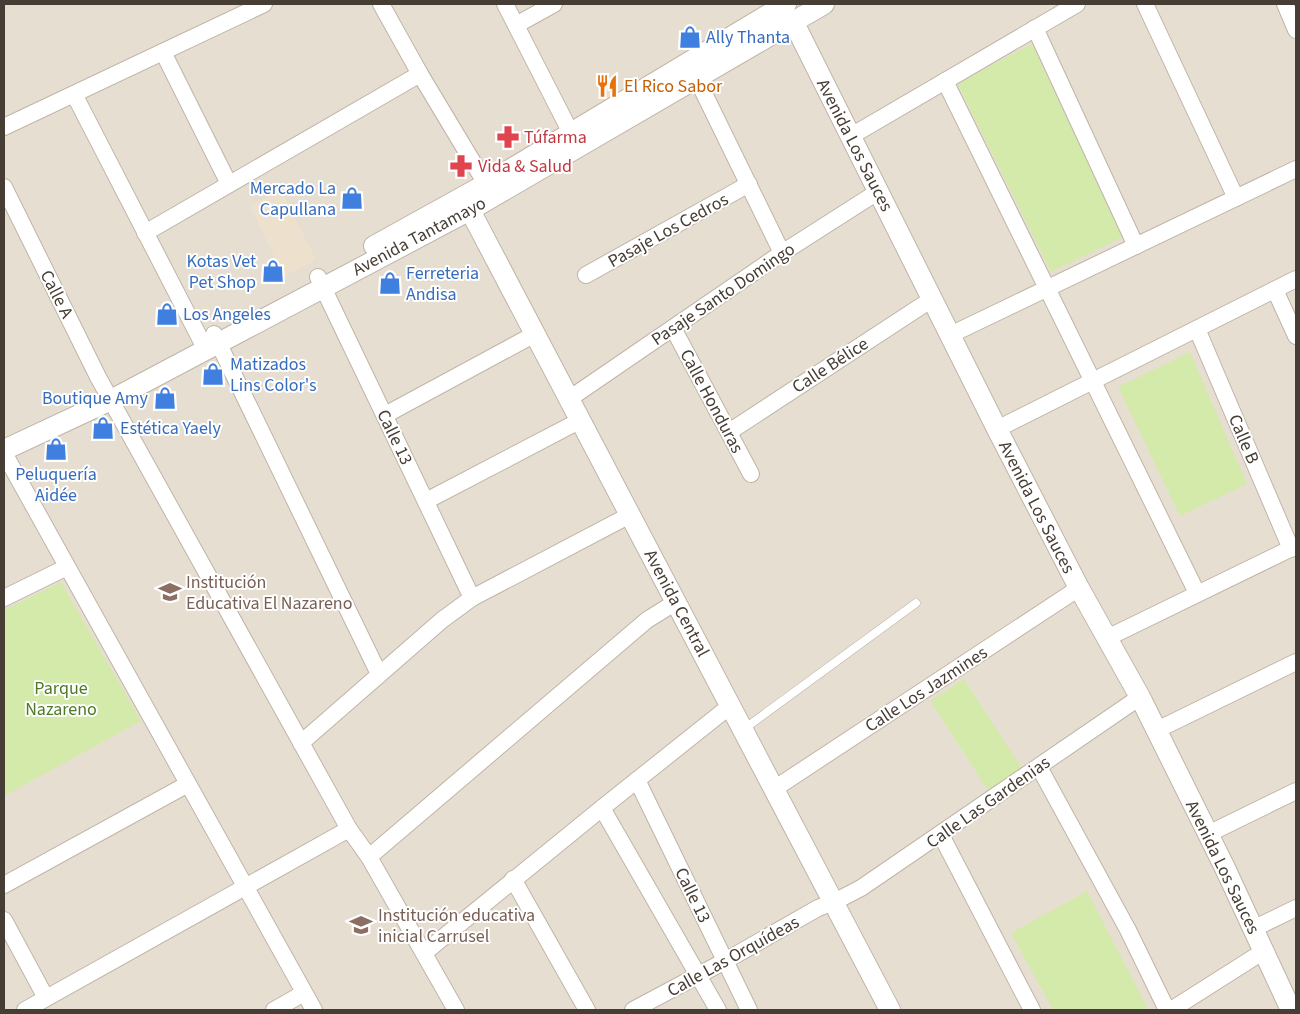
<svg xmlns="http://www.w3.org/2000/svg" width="1300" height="1014" viewBox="0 0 1300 1014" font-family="'Source Sans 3',sans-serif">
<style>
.residential{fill:#e7ded2}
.education{fill:#ede1cd}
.green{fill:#d4eaab}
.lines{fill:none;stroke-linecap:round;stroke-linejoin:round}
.service-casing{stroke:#bfb4a7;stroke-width:9}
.minor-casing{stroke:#bfb4a7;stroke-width:18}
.tertiary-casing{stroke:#bfb4a7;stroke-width:22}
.service{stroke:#fff;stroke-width:8}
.minor{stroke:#fff;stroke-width:16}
.tertiary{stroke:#fff;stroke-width:20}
.labels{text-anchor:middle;stroke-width:4;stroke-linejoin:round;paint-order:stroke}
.shop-label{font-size:18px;fill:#366cbe;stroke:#fff;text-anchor:start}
.food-label{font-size:18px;fill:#c56008;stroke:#fff;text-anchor:start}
.health-label{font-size:18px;fill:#be3a42;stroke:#fff;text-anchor:start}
.street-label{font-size:18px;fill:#463d34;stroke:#fff}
.education-label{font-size:18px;fill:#785e54;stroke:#fff;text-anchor:start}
.park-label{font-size:18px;fill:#4e7a25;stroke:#fff}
</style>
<rect width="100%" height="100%" fill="#f3ede4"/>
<rect class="residential" x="4" y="4" width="1292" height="1006"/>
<path class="education" d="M281,190L316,260L284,276L250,206Z"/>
<g class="green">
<path d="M1032,44L1123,237L1051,272L957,83Z"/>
<path d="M1190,352L1247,484L1180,516L1118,387Z"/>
<path d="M61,582L141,721L4,796V610Z"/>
<path d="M964,679L1023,770L989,792L930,701Z"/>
<path d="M1087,891L1147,1007L1142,1010H1053L1011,933Z"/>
</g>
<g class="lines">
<defs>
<path id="service" d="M744,729L916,603"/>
<g id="minor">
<path d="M381,4L420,74L486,184"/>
<path d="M505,4L571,133"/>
<path d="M1145,4L1236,198"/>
<path d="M1285,4L1296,30"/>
<path d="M516,25L554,4"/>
<path d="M1035,28L1136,246"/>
<path d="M163,52L229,184"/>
<path d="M697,79L782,253"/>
<path d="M945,81L1197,593"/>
<path d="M74,94L206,350"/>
<path d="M4,127L264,4"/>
<path d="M851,136L1077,4"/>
<path d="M4,187L98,377L119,415L349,829L369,857L456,1010"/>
<path d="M145,233L420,74"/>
<path d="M586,275L749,184"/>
<path d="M318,277L472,598"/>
<path d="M1275,290L1296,336"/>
<path d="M673,328L751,474"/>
<path d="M1197,329L1291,549"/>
<path d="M214,334L379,674"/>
<path d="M950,335L1296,169"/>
<path d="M569,399L782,253L879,191"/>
<path d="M385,415L535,334"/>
<path d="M997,429L1296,279"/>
<path d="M729,432L932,299"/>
<path d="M4,453L314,1010"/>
<path d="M426,501L581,420"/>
<path d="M4,598L67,567"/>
<path d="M1107,638L1296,546"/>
<path d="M1157,730L1296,662"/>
<path d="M301,743L442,620L472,598L630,515"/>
<path d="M1039,767L1128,930L1167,1010"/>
<path d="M637,780L749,1010"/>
<path d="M774,789L1079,588"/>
<path d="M602,808L718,1010"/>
<path d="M1208,834L1296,791"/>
<path d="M941,835L1032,1010"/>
<path d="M369,857L647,620L676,602"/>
<path d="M513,879L587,1010"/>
<path d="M4,885L188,784"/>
<path d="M4,920L46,998"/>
<path d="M1253,929L1296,908"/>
<path d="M424,953L602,808L730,706"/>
<path d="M25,1010L349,829"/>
<path d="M274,1010L304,993"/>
<path d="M633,1010L725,961L818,908L834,902L861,888L1140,697"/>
<path d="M1171,1010L1264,951"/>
</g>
<g id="tertiary">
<path d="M794,23L997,429L1079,588L1140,697L1224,866L1291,1010"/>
<path d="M463,197L890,1010"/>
<path d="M374,246L486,184L786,4"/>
<path d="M4,450L111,400L470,210L824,4"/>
</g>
</defs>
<use href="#service" class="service-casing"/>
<use href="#minor" class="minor-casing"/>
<use href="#tertiary" class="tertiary-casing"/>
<use href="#service" class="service"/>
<use href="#minor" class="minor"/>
<use href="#tertiary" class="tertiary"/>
</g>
<defs>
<symbol id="shop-bare" viewBox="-9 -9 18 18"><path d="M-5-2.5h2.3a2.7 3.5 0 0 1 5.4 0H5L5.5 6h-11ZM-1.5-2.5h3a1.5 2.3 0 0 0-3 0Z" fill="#3f7fe0" stroke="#fff" stroke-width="2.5" paint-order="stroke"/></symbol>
<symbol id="restaurant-bare" viewBox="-9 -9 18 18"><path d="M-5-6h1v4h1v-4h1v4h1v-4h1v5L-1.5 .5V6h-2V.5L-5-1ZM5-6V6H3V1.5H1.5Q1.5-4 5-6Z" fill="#e8710a" stroke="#fff" stroke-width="2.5" paint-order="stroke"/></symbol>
<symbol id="pharmacy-bare" viewBox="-9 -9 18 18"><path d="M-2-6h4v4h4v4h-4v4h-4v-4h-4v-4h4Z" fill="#e0444e" stroke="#fff" stroke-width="2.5" paint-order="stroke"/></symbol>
<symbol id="school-bare" viewBox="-9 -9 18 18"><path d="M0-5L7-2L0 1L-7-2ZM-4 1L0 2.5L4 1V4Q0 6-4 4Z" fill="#8d6e63" stroke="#fff" stroke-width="2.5" paint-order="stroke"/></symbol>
</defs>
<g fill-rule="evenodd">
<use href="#shop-bare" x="674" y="21" width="32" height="32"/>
<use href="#restaurant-bare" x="591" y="70" width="32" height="32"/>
<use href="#pharmacy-bare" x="492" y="121" width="32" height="32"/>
<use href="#pharmacy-bare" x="445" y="150" width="32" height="32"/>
<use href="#shop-bare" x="336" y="182" width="32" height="32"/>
<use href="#shop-bare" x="257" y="255" width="32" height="32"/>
<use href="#shop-bare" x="374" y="267" width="32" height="32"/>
<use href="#shop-bare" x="151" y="298" width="32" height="32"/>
<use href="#shop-bare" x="197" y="358" width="32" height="32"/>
<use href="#shop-bare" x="149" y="382" width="32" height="32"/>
<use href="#shop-bare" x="87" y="412" width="32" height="32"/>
<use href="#shop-bare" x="40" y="433" width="32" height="32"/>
<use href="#school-bare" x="154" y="576" width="32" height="32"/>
<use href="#school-bare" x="345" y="909" width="32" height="32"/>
</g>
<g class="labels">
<g class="shop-label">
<text x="706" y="43">Ally Thanta</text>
<text x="336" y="194" text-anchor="end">Mercado La<tspan x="336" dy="21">Capullana</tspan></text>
<text x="256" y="267" text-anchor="end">Kotas Vet<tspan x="256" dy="21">Pet Shop</tspan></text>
<text x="406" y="279">Ferreteria<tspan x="406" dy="21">Andisa</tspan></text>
<text x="183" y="320">Los Angeles</text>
<text x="230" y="370">Matizados<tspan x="230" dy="21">Lins Color's</tspan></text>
<text x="148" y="404" text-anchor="end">Boutique Amy</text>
<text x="120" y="434">Estética Yaely</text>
<text x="56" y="480" text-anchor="middle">Peluquería<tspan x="56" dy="21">Aidée</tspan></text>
</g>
<g class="food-label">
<text x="624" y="92">El Rico Sabor</text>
</g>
<g class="health-label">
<text x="524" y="143">Túfarma</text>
<text x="478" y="172">Vida &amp; Salud</text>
</g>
<g class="street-label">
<text transform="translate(855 145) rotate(63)" y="6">Avenida Los Sauces</text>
<text transform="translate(668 230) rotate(-29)" y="6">Pasaje Los Cedros</text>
<text transform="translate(419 236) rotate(-28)" y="6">Avenida Tantamayo</text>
<text transform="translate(57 294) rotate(63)" y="6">Calle A</text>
<text transform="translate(723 294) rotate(-34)" y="6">Pasaje Santo Domingo</text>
<text transform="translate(830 365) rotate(-33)" y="6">Calle Bélice</text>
<text transform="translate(712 401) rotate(62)" y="6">Calle Honduras</text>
<text transform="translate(395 437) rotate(64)" y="6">Calle 13</text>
<text transform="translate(1244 439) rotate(67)" y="6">Calle B</text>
<text transform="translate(1037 507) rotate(63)" y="6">Avenida Los Sauces</text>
<text transform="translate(677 603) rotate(62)" y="6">Avenida Central</text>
<text transform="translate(926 689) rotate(-33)" y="6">Calle Los Jazmines</text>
<text transform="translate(988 802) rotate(-35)" y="6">Calle Las Gardenias</text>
<text transform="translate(1223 867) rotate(64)" y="6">Avenida Los Sauces</text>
<text transform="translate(693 895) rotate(64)" y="6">Calle 13</text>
<text transform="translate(733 956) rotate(-29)" y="6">Calle Las Orquídeas</text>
</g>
<g class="education-label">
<text x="186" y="588">Institución<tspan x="186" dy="21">Educativa El Nazareno</tspan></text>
<text x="378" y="921">Institución educativa<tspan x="378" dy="21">inicial Carrusel</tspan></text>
</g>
<g class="park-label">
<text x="61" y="694">Parque<tspan x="61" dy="21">Nazareno</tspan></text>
</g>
</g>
<rect width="1300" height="1014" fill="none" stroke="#463d34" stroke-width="10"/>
</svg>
